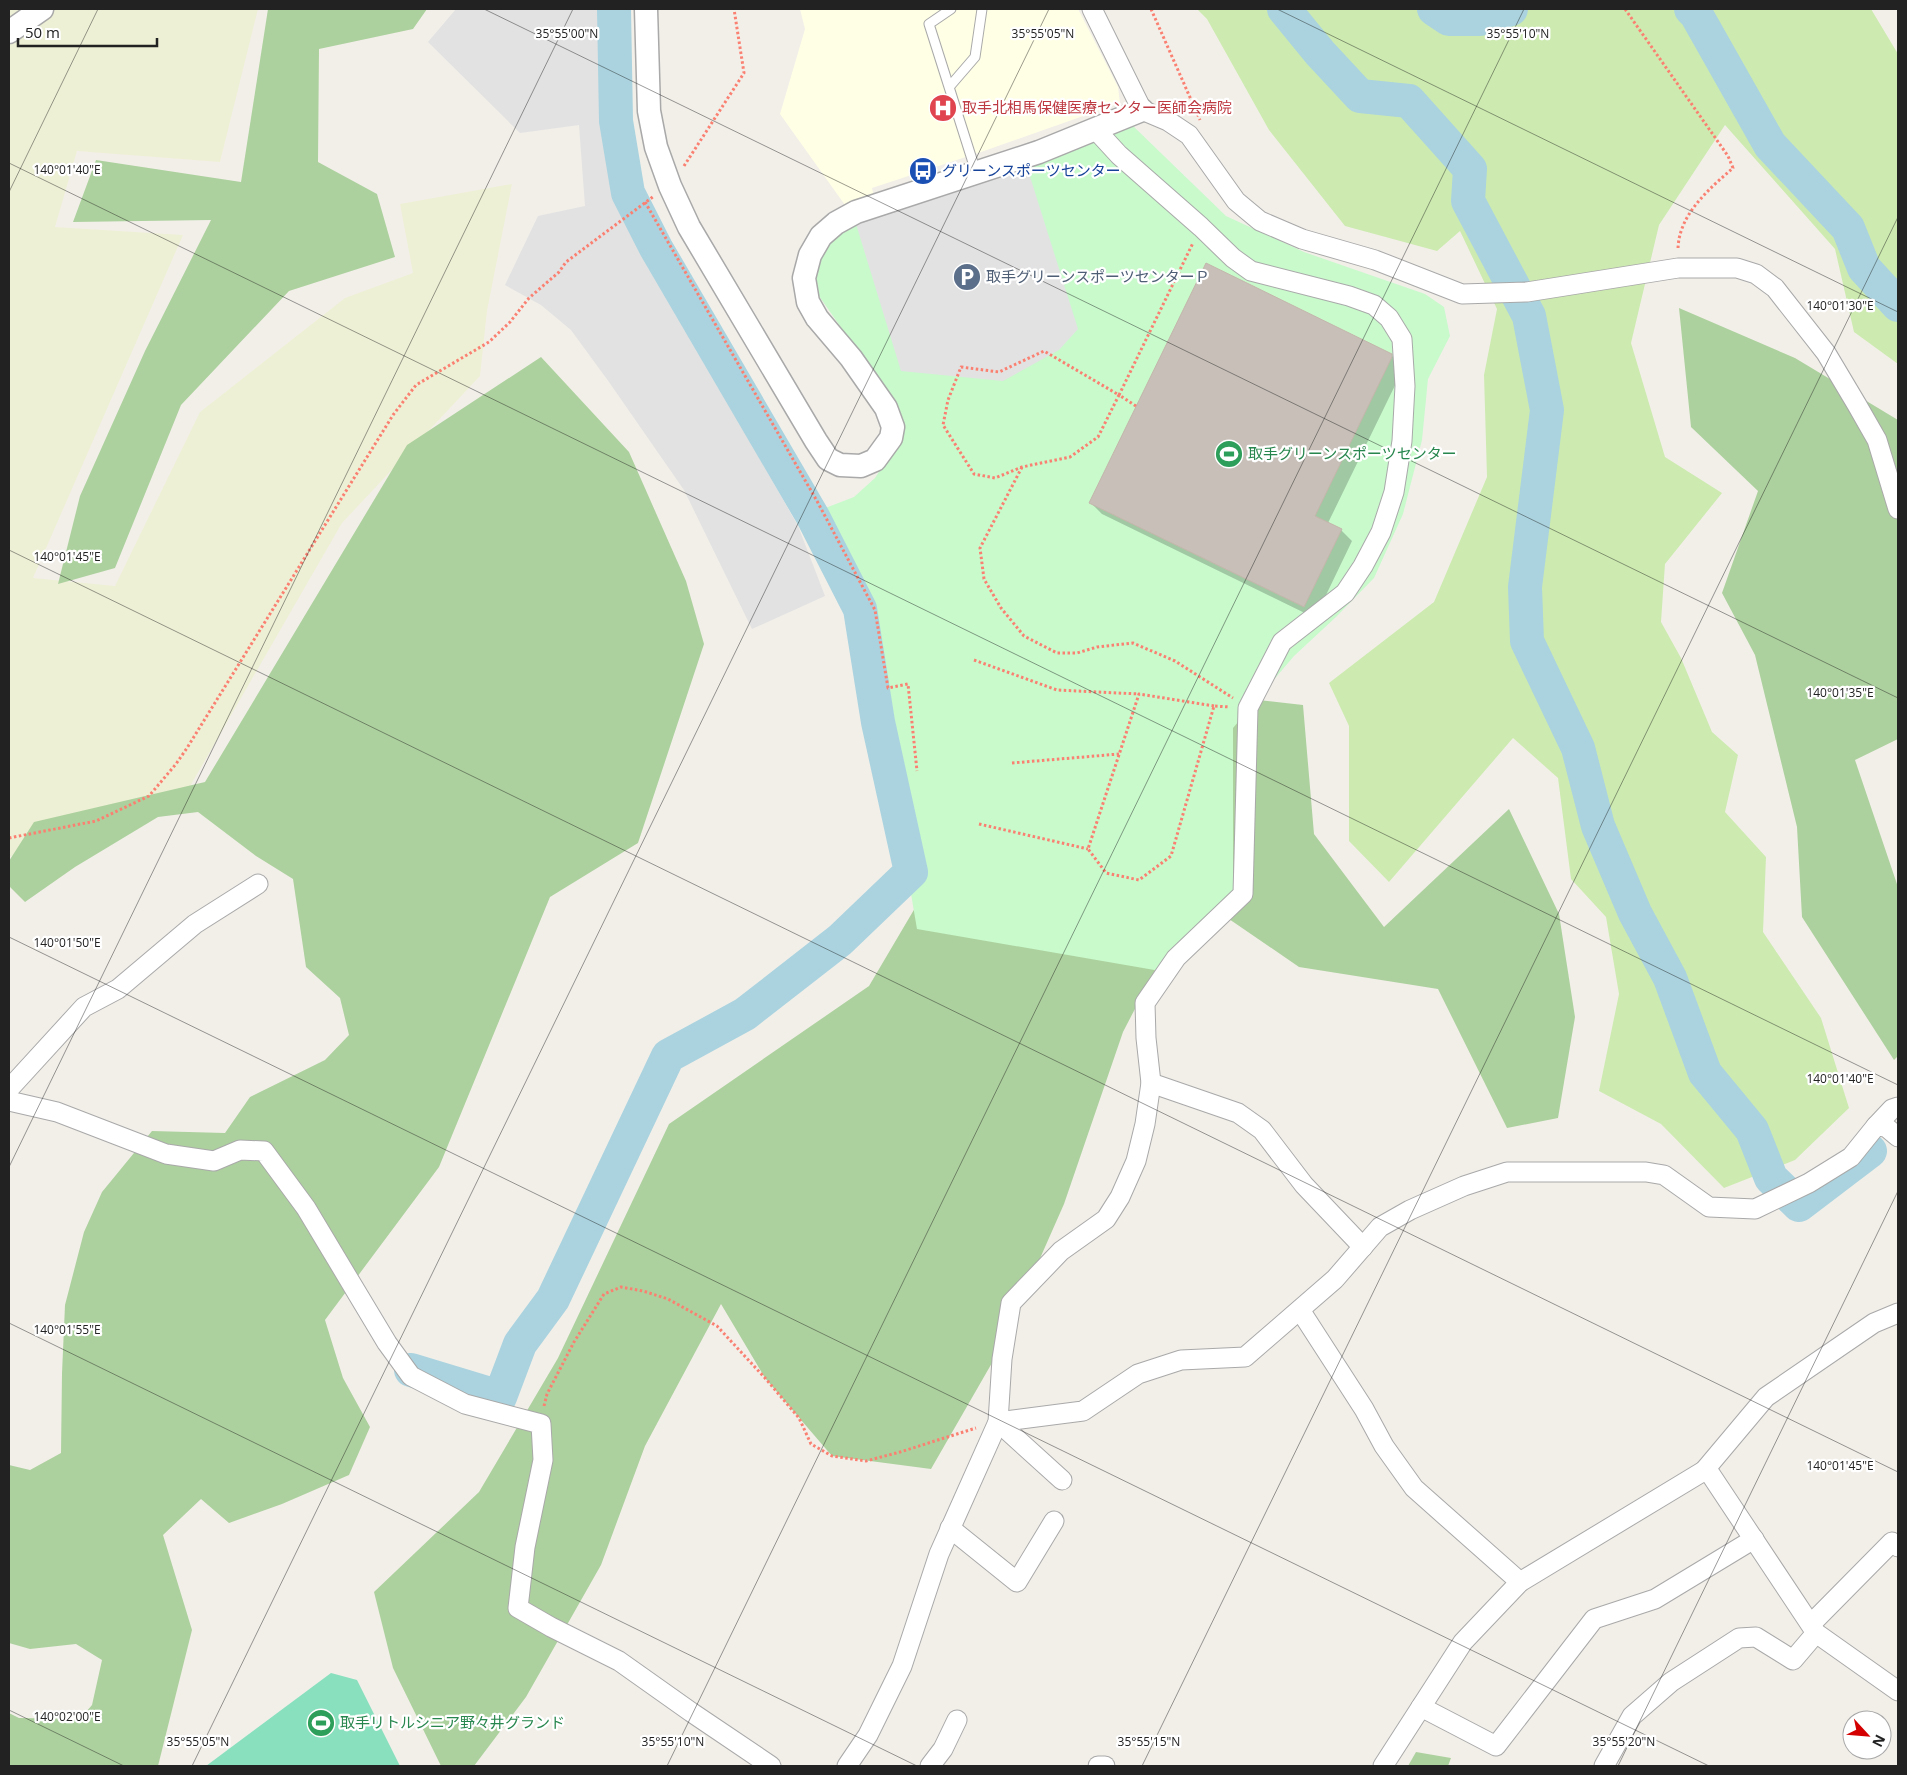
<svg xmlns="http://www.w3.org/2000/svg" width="1907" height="1775" viewBox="0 0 1907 1775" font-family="'Open Sans','Noto Sans JP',sans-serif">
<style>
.education{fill:#ffffe5}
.farmland{fill:#eef0d5}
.grass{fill:#cdebb0}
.forest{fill:#add19e}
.park{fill:#c8facc}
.pitch{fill:#88e0be}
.parking{fill:#e2e2e2}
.shadow{fill:#0003}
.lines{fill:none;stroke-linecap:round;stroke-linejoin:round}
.river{stroke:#aad3df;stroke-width:34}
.building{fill:#c7bfb8;stroke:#c4b6ab}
.service-casing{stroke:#a9a9a9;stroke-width:11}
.minor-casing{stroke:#a9a9a9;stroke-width:21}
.tertiary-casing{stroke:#a9a9a9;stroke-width:25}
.path{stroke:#fa8072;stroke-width:3;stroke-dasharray:2.5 2.5;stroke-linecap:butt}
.service{stroke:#fff;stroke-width:9}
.minor{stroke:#fff;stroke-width:19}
.tertiary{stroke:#fff;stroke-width:22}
.ticks{fill:none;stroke:#222;stroke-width:1;stroke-opacity:0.45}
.labels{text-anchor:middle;stroke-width:4.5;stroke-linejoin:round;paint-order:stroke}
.health-label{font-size:15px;fill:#be3a42;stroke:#fff;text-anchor:start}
.transit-label{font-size:15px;fill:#164399;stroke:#fff;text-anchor:start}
.service-label{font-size:15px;fill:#4e5e75;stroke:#fff;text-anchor:start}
.leisure-label{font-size:15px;fill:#27864d;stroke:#fff;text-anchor:start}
.ticks-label{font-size:12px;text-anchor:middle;fill:#222;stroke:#fff;stroke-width:4.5;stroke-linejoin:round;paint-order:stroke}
</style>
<rect width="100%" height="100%" fill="#f2efe9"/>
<path class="education" d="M800,9H1078L1118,87L1120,103L981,152L872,188L874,197L845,205L780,114L805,29Z"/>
<path class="farmland" d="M9,9H258L220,162L77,151L55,227L183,235L33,578L115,586L200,412L345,298L413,273L400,204L512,184L487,311L480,376L342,523L185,795L14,857L9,856Z"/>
<path class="grass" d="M1197,9H1871L1898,54V364L1854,332L1835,249L1725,125L1659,225L1631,343L1665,457L1722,493L1665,564L1661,622L1681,658L1712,732L1738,755L1725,812L1766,857L1763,932L1821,1018L1849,1108L1795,1160L1724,1188L1661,1124L1599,1091L1619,994L1606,917L1571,879L1558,778L1513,738L1389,882L1349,841V726L1329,683L1434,602L1487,477L1484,375L1497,309L1460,231L1437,251L1345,226L1269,130L1207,19Z"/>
<g class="forest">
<path d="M268,9H427L413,29L319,49L318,162L377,194L395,257L289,291L181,405L115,568L58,584L80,496L145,351L211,220L73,222L96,160L241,182Z"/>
<path d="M1679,308L1795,358L1898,420V739L1855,760L1898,887V1056L1894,1060L1802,917L1797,827L1755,655L1722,593L1758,491L1691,427Z"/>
<path d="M541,357L629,452L686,581L704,644L638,843L550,897L439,1167L325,1320L343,1378L370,1427L349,1475L282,1504L229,1523L201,1499L163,1535L192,1630L158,1766H9V1713L19,1718L80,1719L92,1705L102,1660L76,1644L30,1649L9,1643V1465L30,1470L61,1453L62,1373L65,1305L84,1232L102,1192L152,1131L225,1133L250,1097L325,1060L349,1035L340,998L306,967L293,879L256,856L198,812L158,817L75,867L25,902L9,886V861L34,822L205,782L407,445Z"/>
<path d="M1032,675L1303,705L1314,834L1384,927L1509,809L1559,914L1575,1017L1558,1118L1507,1128L1438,989L1299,967L1194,895L1123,1032L1064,1204L1000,1349L931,1469L832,1456L765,1378L721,1304L645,1446L601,1565L526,1697L474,1766H441L393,1668L374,1592L479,1492L558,1358L669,1124L869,986L948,852Z"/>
<path d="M1416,1752L1451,1758L1448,1766H1408Z"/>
</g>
<path class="park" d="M1132,125L1226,216L1304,252L1425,294L1444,307L1450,336L1428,379L1422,440L1403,514L1374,578L1336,617L1294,656L1233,728V909L1166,972L917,929L865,625L807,515L854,497L875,478L901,437L858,352L819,296L816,275L823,254L833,237L856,223Z"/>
<path class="pitch" d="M331,1673L357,1680L400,1766H206Z"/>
<g class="parking">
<path d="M456,9H601L606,112L614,190L636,240L798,526L825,596L752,629L684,490L609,382L571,330L541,305L505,285L538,216L585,206L579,125L520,133L428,42Z"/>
<path d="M1027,167L1078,329L1059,350L1003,381L901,371L856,224L870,218Z"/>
</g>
<path class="shadow" d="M1391,355L1403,367V369L1328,523L1341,530L1352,541L1315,618L1102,514L1091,503Z"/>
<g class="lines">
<g class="river">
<path d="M1284,9L1320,53L1360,96L1409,101L1470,169L1468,201L1529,316L1547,410L1525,587L1527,641L1578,748L1598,826L1635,913L1670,978L1705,1073L1752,1130L1771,1178L1799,1205L1870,1151"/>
<path d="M1434,9L1449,19H1480L1511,9"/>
<path d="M1691,9L1696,14L1770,145L1848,228L1864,268L1898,305"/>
<path d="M411,1370L500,1397L520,1344L553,1299L668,1056L745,1014L840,940L911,872L878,722L860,609L813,517L656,248L628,193L616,121L614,9"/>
</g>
</g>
<path class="building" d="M1206,263L1392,354V357L1315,516L1342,529L1304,607L1089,503Z"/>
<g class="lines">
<defs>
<g id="service">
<path d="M951,9L929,24L976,172"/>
<path d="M950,86L975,57L982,9"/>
</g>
<g id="minor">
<path d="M1092,9L1142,110L1168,121L1189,135L1236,201L1260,221L1302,239L1375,260L1462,294L1527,292L1678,268H1737L1756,274L1775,288L1826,353L1857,405L1877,440L1898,509"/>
<path d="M1151,1083L1238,1113L1262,1130L1304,1185L1363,1247"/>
<path d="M9,1089L84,1007L118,989L195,924L258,884"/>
<path d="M9,1101L57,1112L166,1154L214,1161L240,1150L264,1151L306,1208L387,1343L411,1376L465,1404L541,1424L543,1460L525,1547L518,1608L551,1627L619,1661L691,1712L771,1766"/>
<path d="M1876,1126L1886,1127L1898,1137"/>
<path d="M1300,1310L1364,1409L1384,1446L1414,1488L1520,1582"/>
<path d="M998,1422L1083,1411L1138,1374L1181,1360L1245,1357L1335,1279L1380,1227L1410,1210L1464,1186L1507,1172H1646L1664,1175L1709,1207L1755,1209L1809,1183L1851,1157L1876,1126L1892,1109L1898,1107"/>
<path d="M998,1422L1062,1480"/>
<path d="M1703,1472L1766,1397L1874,1323L1898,1313"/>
<path d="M950,1528L1017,1582L1054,1521"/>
<path d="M1811,1624L1892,1542L1898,1547"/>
<path d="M1421,1707L1496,1746L1594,1619L1655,1599L1754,1539"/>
<path d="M847,1766L868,1735L902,1666L939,1554L998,1422L1002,1359L1011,1303L1061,1251L1106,1219L1120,1197L1136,1161L1145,1124L1151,1083L1146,1038L1145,1003L1176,958L1243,894L1248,708L1282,642L1345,593L1363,566L1381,532L1394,492L1402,441L1405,386L1402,339L1389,318L1374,305L1349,296L1251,271L1233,258L1201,227L1119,155L1096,130"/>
<path d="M930,1766L943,1749L957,1720"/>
<path d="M1098,1766H1105"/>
<path d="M1383,1766L1463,1642L1520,1582L1707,1469L1816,1633L1898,1691"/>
<path d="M1604,1766L1632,1716L1671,1682L1739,1638L1756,1637L1793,1660L1816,1633"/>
</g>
<g id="tertiary">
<path d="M646,9L649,111L656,147L670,186L689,227L816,441L828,459L840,465L861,466L875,460L891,438L893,427L886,408L851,358L817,318L808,302L804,278L810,255L821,236L836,223L856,212L1039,152L1142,110"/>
<path d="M9,32L42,9"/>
</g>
</defs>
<use href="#service" class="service-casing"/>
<use href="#minor" class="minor-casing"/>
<use href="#tertiary" class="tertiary-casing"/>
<g class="path">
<path d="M1151,9L1200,120"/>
<path d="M1625,9L1728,156L1733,168C1709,189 1678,215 1678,250"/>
<path d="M684,166L744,73L734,9"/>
<path d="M645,202L817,501L875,610L888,688L908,684L917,771"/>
<path d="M1136,406L1119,395L1098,437L1070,457L1022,467L995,478L974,474L943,425L948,400L961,367L999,372L1044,351L1119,395L1193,243"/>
<path d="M1022,467L980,548L984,579L1001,608L1024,636L1057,653H1077L1097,647L1133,643L1175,661L1233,698"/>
<path d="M974,660L1057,690L1139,694"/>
<path d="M1214,706L1139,694L1088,849L1106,873L1139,880L1171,856L1214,706L1230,707"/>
<path d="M1012,763L1119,754"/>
<path d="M979,824L1088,849"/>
<path d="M9,838L96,821L149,796L176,764L187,748L393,415L416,385L489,342L510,322L529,298L559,272L566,262L654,196"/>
<path d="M544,1406L547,1394L574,1342L604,1294L621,1287L643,1291L668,1299L717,1326L765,1378L799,1418L811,1444L832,1456L866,1461L900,1452L976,1428"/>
</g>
<use href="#service" class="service"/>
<use href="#minor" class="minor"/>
<use href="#tertiary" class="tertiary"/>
</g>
<path class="ticks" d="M484,9L1898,698M1277,9L1898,312M9,163L1898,1085M9,192L98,9M9,550L1898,1472M9,937L1709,1766M9,1167L573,9M9,1323L917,1766M9,1710L124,1766M192,1766L1049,9M667,1766L1524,9M1142,1766L1898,217M1618,1766L1898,1191"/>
<defs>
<symbol id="hospital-disc" viewBox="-11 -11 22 22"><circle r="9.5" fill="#e0444e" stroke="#fff"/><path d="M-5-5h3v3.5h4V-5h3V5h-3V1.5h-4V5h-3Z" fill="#fff"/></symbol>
<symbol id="bus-disc" viewBox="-11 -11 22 22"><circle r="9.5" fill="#1a4fb4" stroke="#fff"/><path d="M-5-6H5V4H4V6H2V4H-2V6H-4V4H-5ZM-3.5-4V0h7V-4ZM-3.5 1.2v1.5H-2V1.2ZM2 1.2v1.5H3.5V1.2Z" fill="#fff"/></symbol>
<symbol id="parking-disc" viewBox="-11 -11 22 22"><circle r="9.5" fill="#5c6f8a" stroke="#fff"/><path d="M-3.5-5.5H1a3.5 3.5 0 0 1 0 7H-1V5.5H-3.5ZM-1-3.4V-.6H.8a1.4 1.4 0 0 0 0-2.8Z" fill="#fff"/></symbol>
<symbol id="stadium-disc" viewBox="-11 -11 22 22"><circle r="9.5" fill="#2e9e5b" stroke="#fff"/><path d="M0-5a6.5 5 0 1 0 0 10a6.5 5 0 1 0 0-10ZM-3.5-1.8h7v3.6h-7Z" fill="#fff"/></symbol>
</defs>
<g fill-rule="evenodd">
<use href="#hospital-disc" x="927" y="92" width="32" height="32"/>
<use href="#bus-disc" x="907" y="155" width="32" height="32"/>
<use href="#parking-disc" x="951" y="261" width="32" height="32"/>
<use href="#stadium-disc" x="1213" y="438" width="32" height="32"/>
<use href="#stadium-disc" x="305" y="1707" width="32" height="32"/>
</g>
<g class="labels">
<g class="health-label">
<text x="962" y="113">取手北相馬保健医療センター医師会病院</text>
</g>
<g class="transit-label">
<text x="942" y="176">グリーンスポーツセンター</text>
</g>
<g class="service-label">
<text x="986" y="282">取手グリーンスポーツセンターＰ</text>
</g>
<g class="leisure-label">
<text x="1248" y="459">取手グリーンスポーツセンター</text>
<text x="340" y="1728">取手リトルシニア野々井グランド</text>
</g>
</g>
<g class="ticks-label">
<text x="567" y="38">35°55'00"N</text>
<text x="1043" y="38">35°55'05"N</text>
<text x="1518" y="38">35°55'10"N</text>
<text x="67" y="174">140°01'40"E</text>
<text x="1840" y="310">140°01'30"E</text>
<text x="67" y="561">140°01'45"E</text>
<text x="1840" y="697">140°01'35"E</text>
<text x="67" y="947">140°01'50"E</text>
<text x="1840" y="1083">140°01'40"E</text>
<text x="67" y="1334">140°01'55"E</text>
<text x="1840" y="1470">140°01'45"E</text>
<text x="67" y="1721">140°02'00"E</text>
<text x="198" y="1746">35°55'05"N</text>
<text x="673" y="1746">35°55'10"N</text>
<text x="1149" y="1746">35°55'15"N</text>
<text x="1624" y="1746">35°55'20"N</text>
</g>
<rect width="1907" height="1775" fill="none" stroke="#222222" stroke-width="20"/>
<g transform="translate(1867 1735) rotate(116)"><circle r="24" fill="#ffffff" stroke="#a7a7a7"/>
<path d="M0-4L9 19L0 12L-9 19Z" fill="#d40000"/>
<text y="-8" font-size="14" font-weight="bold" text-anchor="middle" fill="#222222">N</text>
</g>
<path d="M18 38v8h139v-8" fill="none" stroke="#222222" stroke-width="2.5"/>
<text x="25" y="38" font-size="15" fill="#222222" stroke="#ffffff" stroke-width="4" paint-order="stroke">50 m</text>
</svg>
